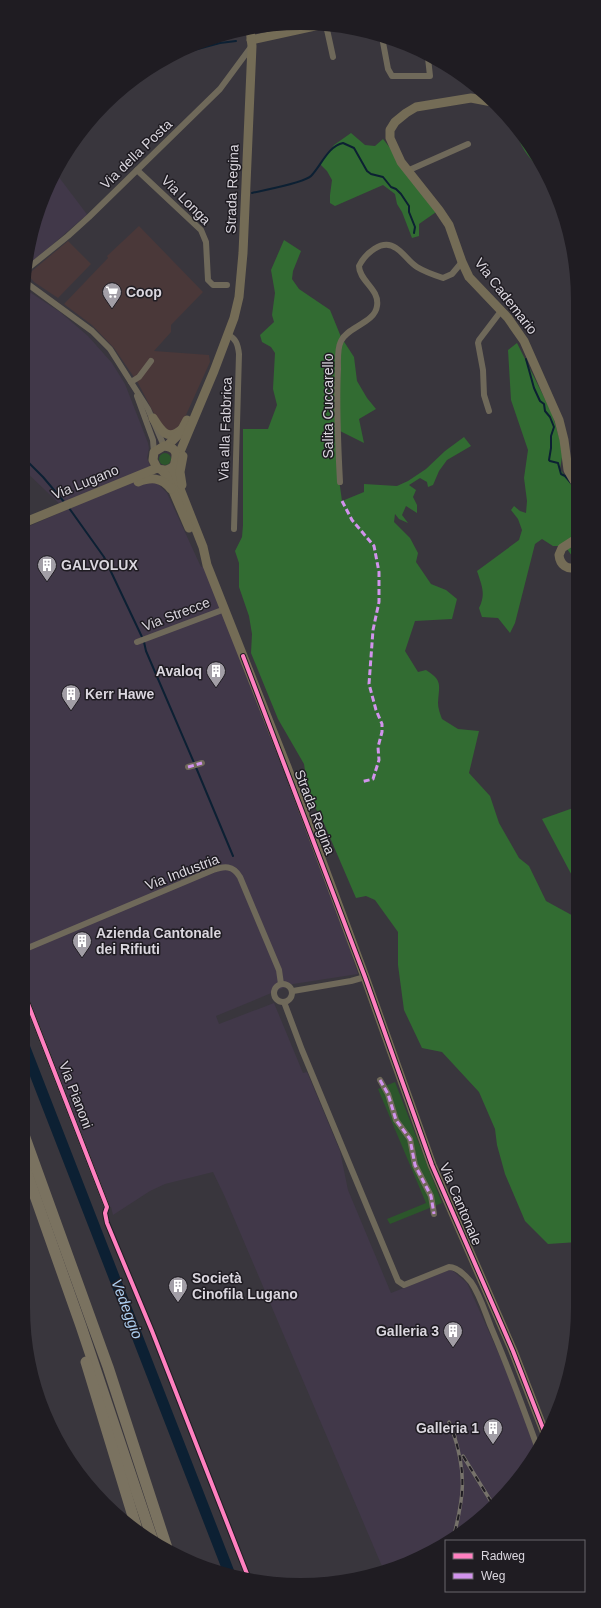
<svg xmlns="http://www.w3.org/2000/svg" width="601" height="1608" viewBox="0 0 601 1608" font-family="Arial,sans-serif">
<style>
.commercial{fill:#4a3839}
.built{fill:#413849}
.green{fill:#2c562b}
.forest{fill:#326c32}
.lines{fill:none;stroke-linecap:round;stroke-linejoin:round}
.stream{stroke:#0c2033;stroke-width:2}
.river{stroke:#0c2033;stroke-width:11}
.street{stroke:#6f695a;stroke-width:6}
.secondary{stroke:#746c56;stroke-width:9}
.highway{stroke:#7a7260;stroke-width:11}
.rail-casing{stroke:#76726a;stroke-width:3.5}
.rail{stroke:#1f1c22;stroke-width:2;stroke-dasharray:6;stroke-linecap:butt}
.quiet{stroke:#d193ec;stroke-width:3;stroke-dasharray:6 3;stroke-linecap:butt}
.cycleway-casing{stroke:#1f1c22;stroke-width:6}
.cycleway{stroke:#ff80c0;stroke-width:4}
.labels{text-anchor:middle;stroke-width:3;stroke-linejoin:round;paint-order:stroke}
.street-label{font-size:14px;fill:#dad6de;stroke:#1f1c22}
.poi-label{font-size:14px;font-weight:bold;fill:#dad6de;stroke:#1f1c22;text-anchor:start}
.water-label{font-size:15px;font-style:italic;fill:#aed0f3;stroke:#1f1c22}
</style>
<rect width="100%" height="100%" fill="#39363d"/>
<g class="commercial">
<path d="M139,226L203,292L171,325V332L154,351L209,355L210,362L186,415L179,426L171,432L161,427L138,383L114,348L92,325L64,304L108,258L107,256Z"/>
<path d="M68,241L91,264L58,298L34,282L30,277V275L32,271Z"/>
</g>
<g class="built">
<path d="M55,172L89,217L83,218L37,258L28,264L33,228Z"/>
<path d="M25,289L60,312L88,336L112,363L125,384L148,443L149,448L147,458L157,483L167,493L201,567L207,565L312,835L358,974L293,984L216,1016L219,1024L274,1003L303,1073L307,1072L340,1151L348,1190L391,1293L449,1270L453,1271L467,1283L512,1383L536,1452L521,1476L454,1538L446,1541V1543L407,1564L384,1571L225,1197L213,1172L165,1184L150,1191L113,1215L111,1207H104L23,993V529L66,510L23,469V301Z"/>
</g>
<g class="green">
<circle cx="165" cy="459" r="6"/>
<path d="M395,1082L442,1203L390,1224L387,1219L426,1203L378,1089Z"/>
</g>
<g class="forest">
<path d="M516,129L541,169C529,159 518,144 516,129Z"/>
<path d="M351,133L365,145L375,146L383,139L439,210L419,224V236L412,238L402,212L397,204L395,194L383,185L335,206L330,203V195L332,180L327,171L320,164L334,145Z"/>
<path d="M284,240L301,251L293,271L292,279L299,289L330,310L341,337L354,357L357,381L367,398L376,409L359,419L364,443L338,430V472L342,501L364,492V484L397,486L408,481L426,469L445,451L464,437L471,446L447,460L439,471L433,485L428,487L427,482L420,478L409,485L416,490L413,497L417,505V513L406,506L402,515L408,523L399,519L395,514L394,522L410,538L418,553L416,562L431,584L446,590L457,599L452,619L415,621L405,651L418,672L426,670C443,681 439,684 438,703C438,708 440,714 442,719L458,729L479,731L469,773L490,796L499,823L519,858L529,866L546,901L577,918L578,1242L548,1244L525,1221L505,1174L497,1145L495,1129L479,1092L442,1052L422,1048L404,1010L398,965V932L375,900L366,896L356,898L322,819L309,797L304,764L278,719L251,653L252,634L249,616L239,587V563L235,551L242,537L243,525V429H268L277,405L273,389L275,353L271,347L262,342L260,335L274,322L272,315L275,293L271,270Z"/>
<path d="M517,343L552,413L563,451L560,469L576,492V559L572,556L565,546H553L542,539L535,544L515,623L510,633L498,618L482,617L479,608C486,594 482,586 477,571L519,540L522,530L518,519L511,510L514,506L520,511L526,513L527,501L524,478L528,450L511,400L508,350Z"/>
<path d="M576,807L577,808V885L542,819Z"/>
</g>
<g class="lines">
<g class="stream">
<path d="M168,57L220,43L236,41"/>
<path d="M252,193C264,190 304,183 311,176C321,166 328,146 343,143L354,148L367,171L371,174L383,177L391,187L396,189L401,194L409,206V212L415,227L414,233"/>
<path d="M526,359L534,388L540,401L544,404L545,411L550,417L554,427L551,436V448L549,460L550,461L558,463L561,474L565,476L571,483"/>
<path d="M23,457L43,477L65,503"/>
<path d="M69,508L104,557L142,637"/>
<path d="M144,642L146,651L195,765L233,856"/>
</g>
<path class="river" d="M23,1043L230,1575"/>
<g class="street">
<path d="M326,25L333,57"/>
<path d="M382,37L388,69L392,76H430L428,58"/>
<path d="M137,170L201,230L206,242L208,280L213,285H227"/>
<path d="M407,171L468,144"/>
<path d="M27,269L68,236L89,217L220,89L251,47"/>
<path d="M25,282L92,331L110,349L148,409L164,446"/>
<path d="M228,335C236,338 238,345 239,354L234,529"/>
<path d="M131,382L139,377L151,361"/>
<path d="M137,396L153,440L154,452"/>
<path d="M489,411L484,395L483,370L478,343L479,340L501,311"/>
<path d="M340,482C338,444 336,406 338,369C338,360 337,349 341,341C347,327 375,323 377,306C380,289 359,281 359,266C365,254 382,238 396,248C404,253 409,262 417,267C425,272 434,275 443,278L452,274L462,262"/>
<path d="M137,642L225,609"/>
<path d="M188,767L202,763"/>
<path d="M23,950L213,870C224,866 233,865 240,877L279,970L281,984"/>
<circle cx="283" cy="993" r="9"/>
<path d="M23,991L107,1207"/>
<path d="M293,991L351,981L365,977"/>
<path d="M284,1002L302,1050L398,1281L404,1285L449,1267C457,1267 466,1276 471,1282C480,1295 485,1312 491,1327C508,1367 523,1407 538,1449"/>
<path d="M380,1080L388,1094L396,1120L410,1139L415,1165L431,1196L434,1214"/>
</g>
<g class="secondary">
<path d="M251,40L324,24"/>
<path d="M492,102L471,98L416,107L406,113L395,122L390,130V138L401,162L439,210L449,225L462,262L469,277L508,318L524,341L559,420L564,440L568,470L576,484"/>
<path d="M153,418C160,429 167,442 181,430"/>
<path d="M167,446L180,433L187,420"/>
<path d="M177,459L214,371L234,318L239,297L243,253L252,46L250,29"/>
<path d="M176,463C171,470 165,472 157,468L153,460L154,452L164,446C182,448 175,460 173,471L203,547L207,565L287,767L365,977L432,1165L513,1351L546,1436"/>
<path d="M162,470L167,477L189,528"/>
<path d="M138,482C151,477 161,477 171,489"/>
<path d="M182,485L180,472L183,456"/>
<path d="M23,523L157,468"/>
<path d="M576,539L562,548L559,555C560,565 567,570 576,567"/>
</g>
<g class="highway">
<path d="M23,1132L108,1367L168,1551"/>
<path d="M23,1162L81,1326L153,1541"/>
<path d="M86,1362L136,1526"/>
</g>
<defs>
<g id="rail">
<path d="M449,1422L455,1437"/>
<path d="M453,1432C467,1474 464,1497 453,1539"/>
<path d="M463,1456L492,1503"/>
</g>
</defs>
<use href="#rail" class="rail-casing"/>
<use href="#rail" class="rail"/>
<g class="quiet">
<path d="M342,501L352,520L374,546L379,572V602L373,630L369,684L376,710L382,724V732L378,747L379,760L373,779L361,782"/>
<path d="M188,767L202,763"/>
<path d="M380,1080L388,1094L396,1120L410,1139L415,1165L431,1196L434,1214"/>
</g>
<defs>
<g id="cycleway">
<path d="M243,656L365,977L432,1165L513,1351L546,1436"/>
<path d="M23,991L107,1207L105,1213L107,1223L152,1331L249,1579"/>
</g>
</defs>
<use href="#cycleway" class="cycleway-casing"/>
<use href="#cycleway" class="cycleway"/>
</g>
<defs>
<symbol id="supermarket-pin" viewBox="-11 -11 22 30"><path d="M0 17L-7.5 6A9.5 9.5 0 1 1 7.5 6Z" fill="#a29ea6" stroke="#1f1c22"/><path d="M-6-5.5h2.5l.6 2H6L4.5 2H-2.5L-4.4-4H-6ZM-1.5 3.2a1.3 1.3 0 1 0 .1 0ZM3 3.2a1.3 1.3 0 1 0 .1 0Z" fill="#fff"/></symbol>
<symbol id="building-pin" viewBox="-11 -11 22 30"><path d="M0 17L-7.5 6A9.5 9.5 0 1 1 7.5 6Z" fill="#a29ea6" stroke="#1f1c22"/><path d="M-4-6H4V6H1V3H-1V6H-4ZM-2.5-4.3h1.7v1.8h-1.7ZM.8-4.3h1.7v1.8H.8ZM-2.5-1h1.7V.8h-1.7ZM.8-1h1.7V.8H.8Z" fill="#fff"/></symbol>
</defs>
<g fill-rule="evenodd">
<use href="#supermarket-pin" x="101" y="281" width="22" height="30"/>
<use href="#building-pin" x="36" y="554" width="22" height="30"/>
<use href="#building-pin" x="205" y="660" width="22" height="30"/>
<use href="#building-pin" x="60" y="683" width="22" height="30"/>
<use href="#building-pin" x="71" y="930" width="22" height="30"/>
<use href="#building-pin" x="167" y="1275" width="22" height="30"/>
<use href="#building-pin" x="442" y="1320" width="22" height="30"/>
<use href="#building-pin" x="482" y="1417" width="22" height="30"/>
</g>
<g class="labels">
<g class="street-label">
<text transform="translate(136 154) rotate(-44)" y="5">Via della Posta</text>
<text transform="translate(232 189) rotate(-88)" y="5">Strada Regina</text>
<text transform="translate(186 200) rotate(45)" y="5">Via Longa</text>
<text transform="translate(506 296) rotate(52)" y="5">Via Cademario</text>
<text transform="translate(328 406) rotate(-90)" y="5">Salita Cuccarello</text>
<text transform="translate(225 429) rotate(-88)" y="5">Via alla Fabbrica</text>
<text transform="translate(85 482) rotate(-22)" y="5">Via Lugano</text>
<text transform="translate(176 614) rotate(-21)" y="5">Via Strecce</text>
<text transform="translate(315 812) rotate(69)" y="5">Strada Regina</text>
<text transform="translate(182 872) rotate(-21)" y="5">Via Industria</text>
<text transform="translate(76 1095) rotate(69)" y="5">Via Pianoni</text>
<text transform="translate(461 1204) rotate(67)" y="5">Via Cantonale</text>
</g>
<g class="poi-label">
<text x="126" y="297">Coop</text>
<text x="61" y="570">GALVOLUX</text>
<text x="202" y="676" text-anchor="end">Avaloq</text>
<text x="85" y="699">Kerr Hawe</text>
<text x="96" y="938">Azienda Cantonale<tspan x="96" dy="16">dei Rifiuti</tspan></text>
<text x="192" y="1283">Società<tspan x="192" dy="16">Cinofila Lugano</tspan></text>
<text x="439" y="1336" text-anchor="end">Galleria 3</text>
<text x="479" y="1433" text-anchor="end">Galleria 1</text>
</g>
<g class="water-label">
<text transform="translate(127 1309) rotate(69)" y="5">Vedeggio</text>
</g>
</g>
<path d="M0 0H601V1608H0ZM300 30H301A270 270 0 0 1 571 300V1308A270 270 0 0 1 301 1578H300A270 270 0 0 1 30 1308V300A270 270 0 0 1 300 30Z" fill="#1f1c22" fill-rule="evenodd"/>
<rect x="445" y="1540" width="140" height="52" fill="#1f1c22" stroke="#6a666d"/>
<rect x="453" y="1553" width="20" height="6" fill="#ff80c0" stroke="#6a666d"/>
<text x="481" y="1560" font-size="12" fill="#dad6de">Radweg</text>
<rect x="453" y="1573" width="20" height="6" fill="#d193ec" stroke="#6a666d"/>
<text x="481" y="1580" font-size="12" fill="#dad6de">Weg</text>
</svg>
